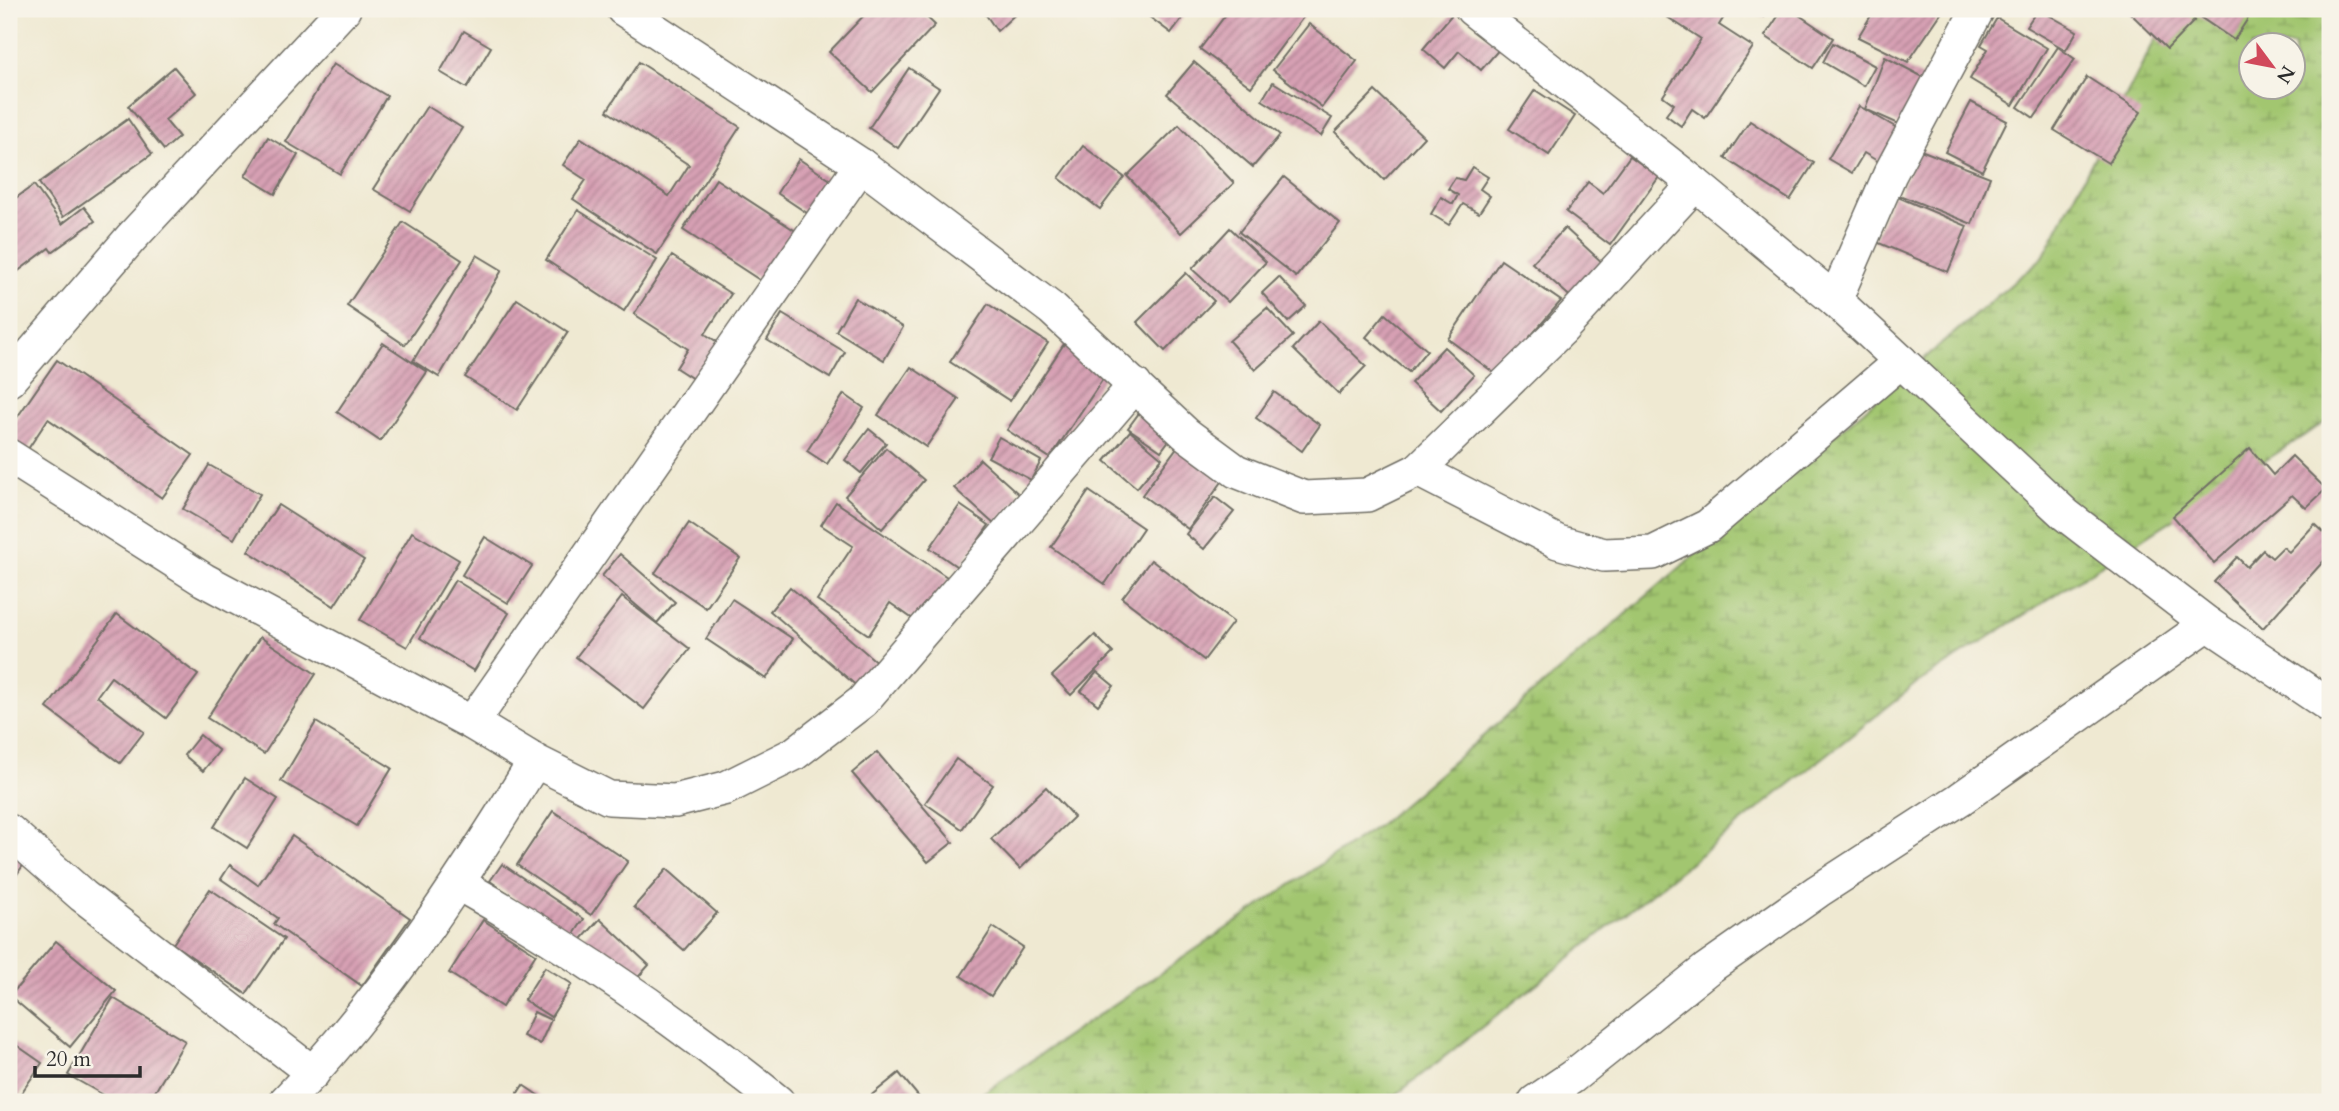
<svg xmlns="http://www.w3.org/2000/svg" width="2339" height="1111" viewBox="0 0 2339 1111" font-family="Cardo,serif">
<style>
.wetland{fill:url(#wetland-marsh);stroke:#66784e;stroke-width:2;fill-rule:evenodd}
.building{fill:url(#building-hatch)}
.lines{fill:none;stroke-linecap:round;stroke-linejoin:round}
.minor-casing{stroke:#706e65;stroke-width:36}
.minor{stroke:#fff;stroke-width:33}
</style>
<defs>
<pattern id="wetland-marsh" width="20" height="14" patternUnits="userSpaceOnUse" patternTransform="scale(1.75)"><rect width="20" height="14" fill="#a2c670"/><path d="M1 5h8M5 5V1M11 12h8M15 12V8" fill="none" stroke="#84a15c"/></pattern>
<pattern id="building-hatch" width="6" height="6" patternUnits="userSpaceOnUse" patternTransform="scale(1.75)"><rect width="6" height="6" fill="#d7a0b4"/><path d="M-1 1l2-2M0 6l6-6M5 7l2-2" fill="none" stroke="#af8393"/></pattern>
</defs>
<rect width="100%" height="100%" fill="#f7f3e8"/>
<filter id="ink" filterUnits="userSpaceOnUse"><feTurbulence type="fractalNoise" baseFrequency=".0143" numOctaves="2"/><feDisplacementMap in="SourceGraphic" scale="14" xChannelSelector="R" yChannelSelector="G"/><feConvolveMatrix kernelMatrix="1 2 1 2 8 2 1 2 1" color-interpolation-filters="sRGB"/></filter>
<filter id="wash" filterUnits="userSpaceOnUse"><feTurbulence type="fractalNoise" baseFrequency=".00686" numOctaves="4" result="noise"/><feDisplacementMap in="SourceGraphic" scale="28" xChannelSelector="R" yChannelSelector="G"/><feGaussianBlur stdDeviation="1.57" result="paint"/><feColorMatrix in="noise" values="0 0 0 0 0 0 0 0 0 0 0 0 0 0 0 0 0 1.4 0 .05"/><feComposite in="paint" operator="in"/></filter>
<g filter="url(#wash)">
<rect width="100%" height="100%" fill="#efe9d2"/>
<path class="wetland" d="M2171,9H2330V419L1919,682L1387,1102H970L1379,825L2043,257ZM2252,46H2294V88H2252Z"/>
<g id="blocks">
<g class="building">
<path d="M870,9H918L935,25L872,92L829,52Z"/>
<path d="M982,9H1021L997,31Z"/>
<path d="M1145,9H1189L1171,33L1143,12Z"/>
<path d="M1230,9H1294L1304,16L1251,87L1200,49Z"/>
<path d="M1655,9H1729L1719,25L1753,47L1705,118L1692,109L1681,126L1666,115L1674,104L1663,96L1701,39Z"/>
<path d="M1749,9H1769L1764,17Z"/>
<path d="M1783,9H1790L1833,38L1813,68L1765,36Z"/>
<path d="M1875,9H1944L1908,62L1858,37Z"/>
<path d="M2038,9L2077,31L2066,50L2026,27Z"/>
<path d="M2126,9H2183L2195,20L2167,49Z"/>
<path d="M2193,9H2254L2234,40L2191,11Z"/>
<path d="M1453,13L1471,28L1502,46L1481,70L1459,51L1445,68L1423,49Z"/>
<path d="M1997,18L2047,48L2013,105L1970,79L1988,49L1981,45Z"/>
<path d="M1309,24L1357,61L1322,107L1273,70Z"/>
<path d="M464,31L491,47L467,88L440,72Z"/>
<path d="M1833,43L1875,66L1864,86L1823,62Z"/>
<path d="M2058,47L2075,59L2034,118L2018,107Z"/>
<path d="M1885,57L1927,79L1910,129L1865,109Z"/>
<path d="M639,62L740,127L657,254L573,199L586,180L563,165L581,138L669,196L689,165L607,111Z"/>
<path d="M1194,62L1280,135L1253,167L1167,94Z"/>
<path d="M333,64L387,96L340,174L286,142Z"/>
<path d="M174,67L196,93L165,120L179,137L164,150L128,106Z"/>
<path d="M909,68L939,88L898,148L869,128Z"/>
<path d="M2087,77L2141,112L2108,163L2054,130Z"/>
<path d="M1273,82L1332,118L1321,136L1262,100Z"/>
<path d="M1535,90L1575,116L1549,155L1509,129Z"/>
<path d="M1375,91L1424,137L1384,180L1335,132Z"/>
<path d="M1971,102L2007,121L1982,171L1945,152Z"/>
<path d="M427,106L462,128L410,211L373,189Z"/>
<path d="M1859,106L1909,135L1889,168L1864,153L1852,173L1828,159Z"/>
<path d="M128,119L152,154L63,217L39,183Z"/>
<path d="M1750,121L1814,163L1790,200L1725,158Z"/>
<path d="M1179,125L1234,183L1181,233L1127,176Z"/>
<path d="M268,137L298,155L275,194L245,176Z"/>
<path d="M1083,146L1124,177L1100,209L1059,178Z"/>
<path d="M1918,149L1990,177L1972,224L1899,195Z"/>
<path d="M1630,156L1659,177L1610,245L1566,212L1588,182L1603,193Z"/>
<path d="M799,159L841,187L819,221L777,193Z"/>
<path d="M1472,167L1488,177L1480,189L1490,196L1479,213L1463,204L1449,225L1431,214L1441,197L1453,204L1458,195L1448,189L1455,178L1464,180Z"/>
<path d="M1284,177L1340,223L1296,277L1239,232Z"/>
<path d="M716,179L811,241L778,292L683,230Z"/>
<path d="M34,185L62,224L84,207L95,221L52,252L49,248L9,278V203Z"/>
<path d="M1893,195L1967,226L1948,272L1874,241Z"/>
<path d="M578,210L657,260L624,311L546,260Z"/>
<path d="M403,222L462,260L405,345L347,306Z"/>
<path d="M1230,228L1266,262L1228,302L1192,269Z"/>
<path d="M1565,228L1605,265L1574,300L1532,263Z"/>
<path d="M477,255L502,270L439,377L413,361Z"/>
<path d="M672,256L731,294L705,334L722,345L698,382L676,368L688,349L634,314Z"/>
<path d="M1501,260L1561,301L1497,375L1448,339Z"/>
<path d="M1186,273L1214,301L1165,351L1137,322Z"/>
<path d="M1279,277L1306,306L1288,322L1262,293Z"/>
<path d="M855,298L903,327L884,360L836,331Z"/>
<path d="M517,299L568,332L517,410L465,377Z"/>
<path d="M988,304L1048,343L1010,401L950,362Z"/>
<path d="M1267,308L1293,336L1255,370L1229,341Z"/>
<path d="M782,314L845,352L830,378L767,340Z"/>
<path d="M1385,314L1427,350L1409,372L1366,337Z"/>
<path d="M1319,321L1366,366L1339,394L1293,349Z"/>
<path d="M1066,341L1109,370L1050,458L1007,430Z"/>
<path d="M383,343L427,372L380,441L337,412Z"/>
<path d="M1444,347L1474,375L1441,411L1411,383Z"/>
<path d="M57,360L193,455L162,498L48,419L26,452L9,440V429Z"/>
<path d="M911,367L959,399L926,447L878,415Z"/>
<path d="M1274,392L1320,425L1302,451L1256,418Z"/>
<path d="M844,394L864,408L827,464L807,451Z"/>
<path d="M1142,409L1175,432L1161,451L1128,428Z"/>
<path d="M869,429L886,443L861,473L845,460Z"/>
<path d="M1130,431L1162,458L1137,488L1105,461Z"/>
<path d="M999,437L1041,461L1031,480L988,457Z"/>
<path d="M1178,446L1224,479L1188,529L1142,495Z"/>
<path d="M886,448L924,480L882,529L845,496Z"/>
<path d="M2250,448L2273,475L2292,456L2326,489L2306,508L2292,495L2214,563L2173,516Z"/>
<path d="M980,459L1021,496L995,525L954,488Z"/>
<path d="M209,465L260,494L234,539L183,509Z"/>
<path d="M1089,491L1143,528L1105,584L1051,547Z"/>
<path d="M1215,497L1234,512L1204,549L1186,534Z"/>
<path d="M836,502L950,579L920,624L890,603L869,635L817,600L853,546L821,525Z"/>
<path d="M278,505L364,560L334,606L248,551Z"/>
<path d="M960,505L989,525L959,568L930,548Z"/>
<path d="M689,523L740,558L706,608L655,573Z"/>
<path d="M2315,524L2330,538V554L2263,628L2214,582L2237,557L2247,567L2263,550L2272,558L2283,547L2289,552Z"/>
<path d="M412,532L459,560L407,647L360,620Z"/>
<path d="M485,537L532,566L508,603L462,575Z"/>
<path d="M620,554L675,602L657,623L602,576Z"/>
<path d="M1151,560L1233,622L1204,660L1122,598Z"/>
<path d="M455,580L509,613L474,671L420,638Z"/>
<path d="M790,587L879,664L859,688L770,611Z"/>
<path d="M622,597L690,649L644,709L576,657Z"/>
<path d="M732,599L793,639L766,679L706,639Z"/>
<path d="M117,614L198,675L166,718L111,677L97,696L144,732L120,763L47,708Z"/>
<path d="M1095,635L1113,653L1071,695L1052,676Z"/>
<path d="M260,637L316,674L264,754L207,718Z"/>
<path d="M1097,672L1114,686L1098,705L1081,691Z"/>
<path d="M316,722L392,768L357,826L281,781Z"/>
<path d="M200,735L219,751L203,771L184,755Z"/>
<path d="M877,752L953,842L928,862L852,773Z"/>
<path d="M956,759L993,785L962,829L925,803Z"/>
<path d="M245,778L278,799L247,848L214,827Z"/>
<path d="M1046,787L1074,817L1020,869L991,839Z"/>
<path d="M553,811L628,861L591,915L517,865Z"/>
<path d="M292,836L410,918L362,986L274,924L278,918L221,879L230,865L258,885Z"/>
<path d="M9,840L30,855L9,886Z"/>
<path d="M502,864L584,919L572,937L490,881Z"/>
<path d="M667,869L717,913L684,950L634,907Z"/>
<path d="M210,889L284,939L246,994L173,944Z"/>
<path d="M600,919L649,965L632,984L582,939Z"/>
<path d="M483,920L536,954L502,1007L449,973Z"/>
<path d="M993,927L1023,947L991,996L961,976Z"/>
<path d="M56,941L116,991L70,1047L10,996Z"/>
<path d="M545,967L572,984L551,1017L524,1000Z"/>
<path d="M113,998L185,1041L149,1102H116L68,1075Z"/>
<path d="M534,1012L551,1020L540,1044L523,1036Z"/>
<path d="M9,1040L42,1063L15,1102H9Z"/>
<path d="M899,1073L923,1102H863Z"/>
<path d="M523,1085L548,1102H512Z"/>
</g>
</g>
</g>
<g filter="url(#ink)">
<use href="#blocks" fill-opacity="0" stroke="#706e65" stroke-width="2"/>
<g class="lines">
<defs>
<g id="minor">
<path d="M623,9L861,165L1052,309L1186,434L1236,471L1304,498L1367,495L1418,470L1560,331L1695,184"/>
<path d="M1472,9L1695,184L1835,300L2066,515L2208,624L2330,706"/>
<path d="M1835,300L1890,174L1978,9"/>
<path d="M9,380L131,238L344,9"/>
<path d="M9,456L204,580L472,723L535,761L609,798L675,801L726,788L794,754L862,702L1135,385"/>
<path d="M1418,470L1558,542L1604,555L1653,553L1708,526L1901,361"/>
<path d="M472,723L861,165"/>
<path d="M9,831L83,896L313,1073"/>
<path d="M459,884C572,948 677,1020 778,1102"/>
<path d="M285,1102C384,1000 461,881 535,761"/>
<path d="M1535,1102L1572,1077L1707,969L1818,891L1960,799L2208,624"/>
</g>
</defs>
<use href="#minor" class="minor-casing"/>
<use href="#minor" class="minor"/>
</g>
</g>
<rect width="2339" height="1111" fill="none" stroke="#f7f3e8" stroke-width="35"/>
<g transform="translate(2272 66) rotate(122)"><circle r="33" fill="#f7f3e8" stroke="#a5a39c" stroke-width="2"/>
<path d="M0-5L12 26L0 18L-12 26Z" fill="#d1495b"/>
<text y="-10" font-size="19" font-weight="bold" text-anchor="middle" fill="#2b2b2b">N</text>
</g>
<path d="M35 1066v10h105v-10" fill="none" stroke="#2b2b2b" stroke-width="3.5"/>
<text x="46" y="1066" font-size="21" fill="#2b2b2b" stroke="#f7f3e8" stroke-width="5" paint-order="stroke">20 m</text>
</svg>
